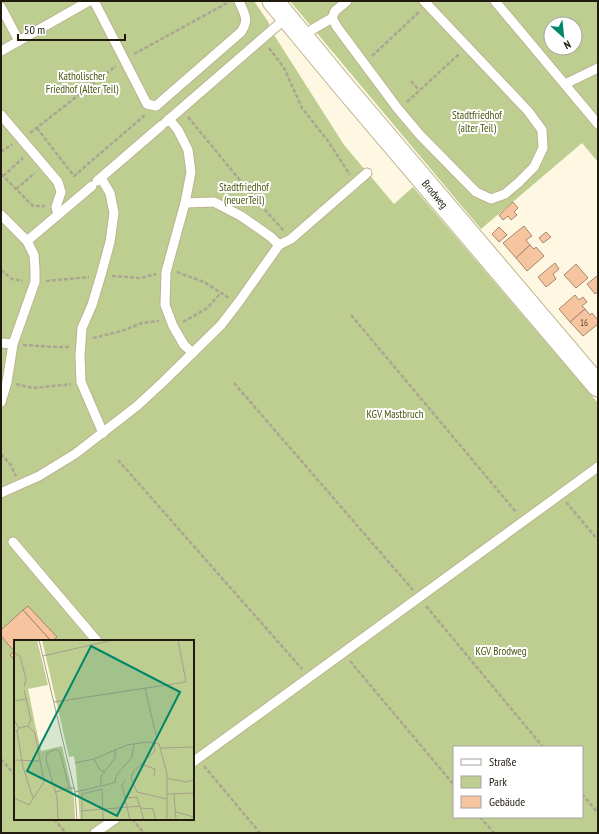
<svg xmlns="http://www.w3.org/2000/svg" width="599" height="834" viewBox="0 0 599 834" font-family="'PT Sans Narrow',sans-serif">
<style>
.green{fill:#becd90;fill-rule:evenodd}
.building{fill:#f6c49f;stroke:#a48670}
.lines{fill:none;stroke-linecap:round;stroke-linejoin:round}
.service-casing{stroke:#beb290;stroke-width:11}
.tertiary-casing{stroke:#beb290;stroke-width:23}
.path{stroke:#aca593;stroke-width:2.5;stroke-dasharray:4 2;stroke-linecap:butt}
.service{stroke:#fff;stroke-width:9}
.tertiary{stroke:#fff;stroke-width:21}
.labels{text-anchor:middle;stroke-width:4;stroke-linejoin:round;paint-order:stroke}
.number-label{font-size:9px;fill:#564532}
.park-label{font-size:11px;fill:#49560d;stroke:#fff}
.street-label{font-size:11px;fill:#201b0e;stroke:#fff}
.inset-road{fill:none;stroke:#a59f8d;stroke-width:1}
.view{fill:#008669;fill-opacity:0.15;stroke:#008669;stroke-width:2}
.inset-edge{fill:none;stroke:#201b0e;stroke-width:2}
</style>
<rect width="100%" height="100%" fill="#fef7e1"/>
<g class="green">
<path d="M1,1H254L269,23V27L344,145L394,204L413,187L598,403V833H1ZM15,641H193V819H15ZM454,747H582V817H454Z"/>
<path d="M290,1H598V162L582,143L481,229ZM551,24H575V48H551Z"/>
</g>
<g class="building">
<path d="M513,202L518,208L514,212L517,215L511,220L508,216L503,220L499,215Z"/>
<path d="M524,226L532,236L526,240L530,245L516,258L503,243Z"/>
<path d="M499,227L507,235L499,242L492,234Z"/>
<path d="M546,232L551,237L543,243L539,238Z"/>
<path d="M530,245L534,249L536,247L544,256L527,271L516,258Z"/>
<path d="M555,263L559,269L553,274L556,279L546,287L538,277Z"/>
<path d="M576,264L588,278L576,288L564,275Z"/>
<path d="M597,276L598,277V292L595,294L587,284Z"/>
<path d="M575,295L579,300L583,297L587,302L582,306L585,309L570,322L559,309Z"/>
<path d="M585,309L590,315L592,313L598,320V324L583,336L570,322Z"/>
<path d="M28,606L57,637L52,641H51L23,610Z"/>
<path d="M23,610L51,641H15V661L10,655L14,651L1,636V630Z"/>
</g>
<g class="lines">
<defs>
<g id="service">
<path d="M94,1L147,104L156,106L241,32C250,19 244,14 239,1"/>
<path d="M495,1L598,124"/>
<path d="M1,7L19,41"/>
<path d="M332,18L335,11L347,1"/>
<path d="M302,38L313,29L332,18L337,27L398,109L420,135L476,192L491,199L505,194L518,183L534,167L543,148L542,130L528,111L424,1"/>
<path d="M1,51L89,1"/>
<path d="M565,84L598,68"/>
<path d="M1,115L58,182L61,192L56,207L58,215"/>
<path d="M169,119L178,130L188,150L191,172L185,203L166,272L165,305L173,326L184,345L193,353"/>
<path d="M166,122L286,18"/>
<path d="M101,178L110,193L114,213L110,242L101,275L92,305L82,328L80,356L81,382L103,433"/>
<path d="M97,181L162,125"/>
<path d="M185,203L214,202L241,216L271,237L279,245"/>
<path d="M1,215L27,241L34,255L35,270V282L13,344L7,382L1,402"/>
<path d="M27,241L92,186"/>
<path d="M1,343L13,344"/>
<path d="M1,493L39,476L75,454L137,406L163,382L221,325L238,303L279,245L291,239L367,173"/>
<path d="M13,542L97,641"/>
<path d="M193,762L598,467"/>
<path d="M95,833L115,819"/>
</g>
<path id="tertiary" d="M273,1L345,88L598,386"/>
</defs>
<use href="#service" class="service-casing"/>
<use href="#tertiary" class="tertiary-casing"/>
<g class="path">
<path d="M269,48L284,68L302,108L328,141L350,175"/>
<path d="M134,54L229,2"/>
<path d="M372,56L419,12"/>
<path d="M411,81L419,90"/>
<path d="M407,102L459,54"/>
<path d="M188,117L257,201L284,231"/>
<path d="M37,128L74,176L145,115"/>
<path d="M30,133L116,66"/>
<path d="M1,152L12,144"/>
<path d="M1,174L33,206H45"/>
<path d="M3,176L23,158"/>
<path d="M16,189L35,173"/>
<path d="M1,270L12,279L23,281"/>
<path d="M177,272L204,282L229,298"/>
<path d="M112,276L141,278L156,274"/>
<path d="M46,281L89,277"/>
<path d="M351,315L516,512"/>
<path d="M183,322L206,309L221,293"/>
<path d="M93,338L122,331L142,323L159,321"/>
<path d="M23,345L57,347H70"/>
<path d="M234,383L413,590"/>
<path d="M16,384L33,388L71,384"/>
<path d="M1,454L10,464L16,476"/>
<path d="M118,460L302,669"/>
<path d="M566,502L598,540"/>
<path d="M426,606L543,747"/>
<path d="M350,661L454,785"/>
<path d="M1,759L15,775"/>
<path d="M204,766L260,833"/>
<path d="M582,794L598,813"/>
<path d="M480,817L494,833"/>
<path d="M54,819L66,833"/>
<path d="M132,819L144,833"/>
</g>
<use href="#service" class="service"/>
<use href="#tertiary" class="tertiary"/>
</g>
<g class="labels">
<g class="number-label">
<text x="584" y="326">16</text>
</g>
<g class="park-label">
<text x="82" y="80">Katholischer<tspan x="82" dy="13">Friedhof (Alter Teil)</tspan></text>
<text x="477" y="119">Stadtfriedhof<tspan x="477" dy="13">(alter Teil)</tspan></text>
<text x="244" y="191">Stadtfriedhof<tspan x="244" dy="13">(neuerTeil)</tspan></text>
<text x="395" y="418">KGV Mastbruch</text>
<text x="501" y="655">KGV Brodweg</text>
</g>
<g class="street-label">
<text transform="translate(435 194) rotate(50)" y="4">Brodweg</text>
</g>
</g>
<g transform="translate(14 640)">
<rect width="180" height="180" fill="#fef7e1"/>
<path d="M0,0H23L34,45L14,49L21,84L27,111L48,106L60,158L61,180H0ZM28,0H180V180H66L62,129L60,116L55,117Z" fill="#becd90"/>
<path class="inset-road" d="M25,0L61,152L63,180M0,13L6,16L12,39L10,47M29,16L99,0M131,48L142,95M0,61L12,59M40,62L172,42L164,0M0,80L5,88L3,91L0,90M5,88L14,86L17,80L10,50M3,91L9,127L19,158M140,103L141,111L119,132L117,138L123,152L153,159M146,108L180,107M80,119L86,130L91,132M0,120L25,121M61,123L80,119L113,105L133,102L145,104L153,134V180M127,124L141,129L140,136M152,138L172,142L180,140M111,140L108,145L116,180M101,142L102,136L118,117L120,104M87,146V136L101,118V109M88,146L102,142M42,152L55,148M61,152L87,146M153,154L180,153M160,154L162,180M0,158L15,165L30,142L21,93L14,86M111,158L123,157L130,180M127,168L139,169L142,180M67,171L127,166M162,172L180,177M44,180L43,157L32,120L33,113L42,109L46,112L55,148H61M68,180V154L88,149L89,180"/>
<path class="view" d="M77,6L166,52L103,176L13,131Z"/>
<rect width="180" height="180" class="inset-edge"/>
</g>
<rect width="599" height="834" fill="none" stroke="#201b0e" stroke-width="4"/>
<rect x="453" y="746" width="130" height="72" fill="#ffffff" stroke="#a6a49f"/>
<rect x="461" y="759" width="20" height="6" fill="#ffffff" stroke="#a6a49f"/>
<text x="489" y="766" font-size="12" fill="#201b0e">Straße</text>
<rect x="461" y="776" width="20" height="12" fill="#becd90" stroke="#a6a49f"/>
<text x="489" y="786" font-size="12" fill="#201b0e">Park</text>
<rect x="461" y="796" width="20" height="12" fill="#f6c49f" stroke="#a6a49f"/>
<text x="489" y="806" font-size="12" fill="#201b0e">Gebäude</text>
<g transform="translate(563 36) rotate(153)"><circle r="19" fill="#ffffff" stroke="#a6a49f"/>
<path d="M0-3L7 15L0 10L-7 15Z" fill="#008669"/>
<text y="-6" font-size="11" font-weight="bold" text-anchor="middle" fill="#201b0e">N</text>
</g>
<path d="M18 34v6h107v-6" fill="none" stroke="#201b0e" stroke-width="2"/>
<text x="24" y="34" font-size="12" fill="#201b0e" stroke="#ffffff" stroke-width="3" paint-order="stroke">50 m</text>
</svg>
